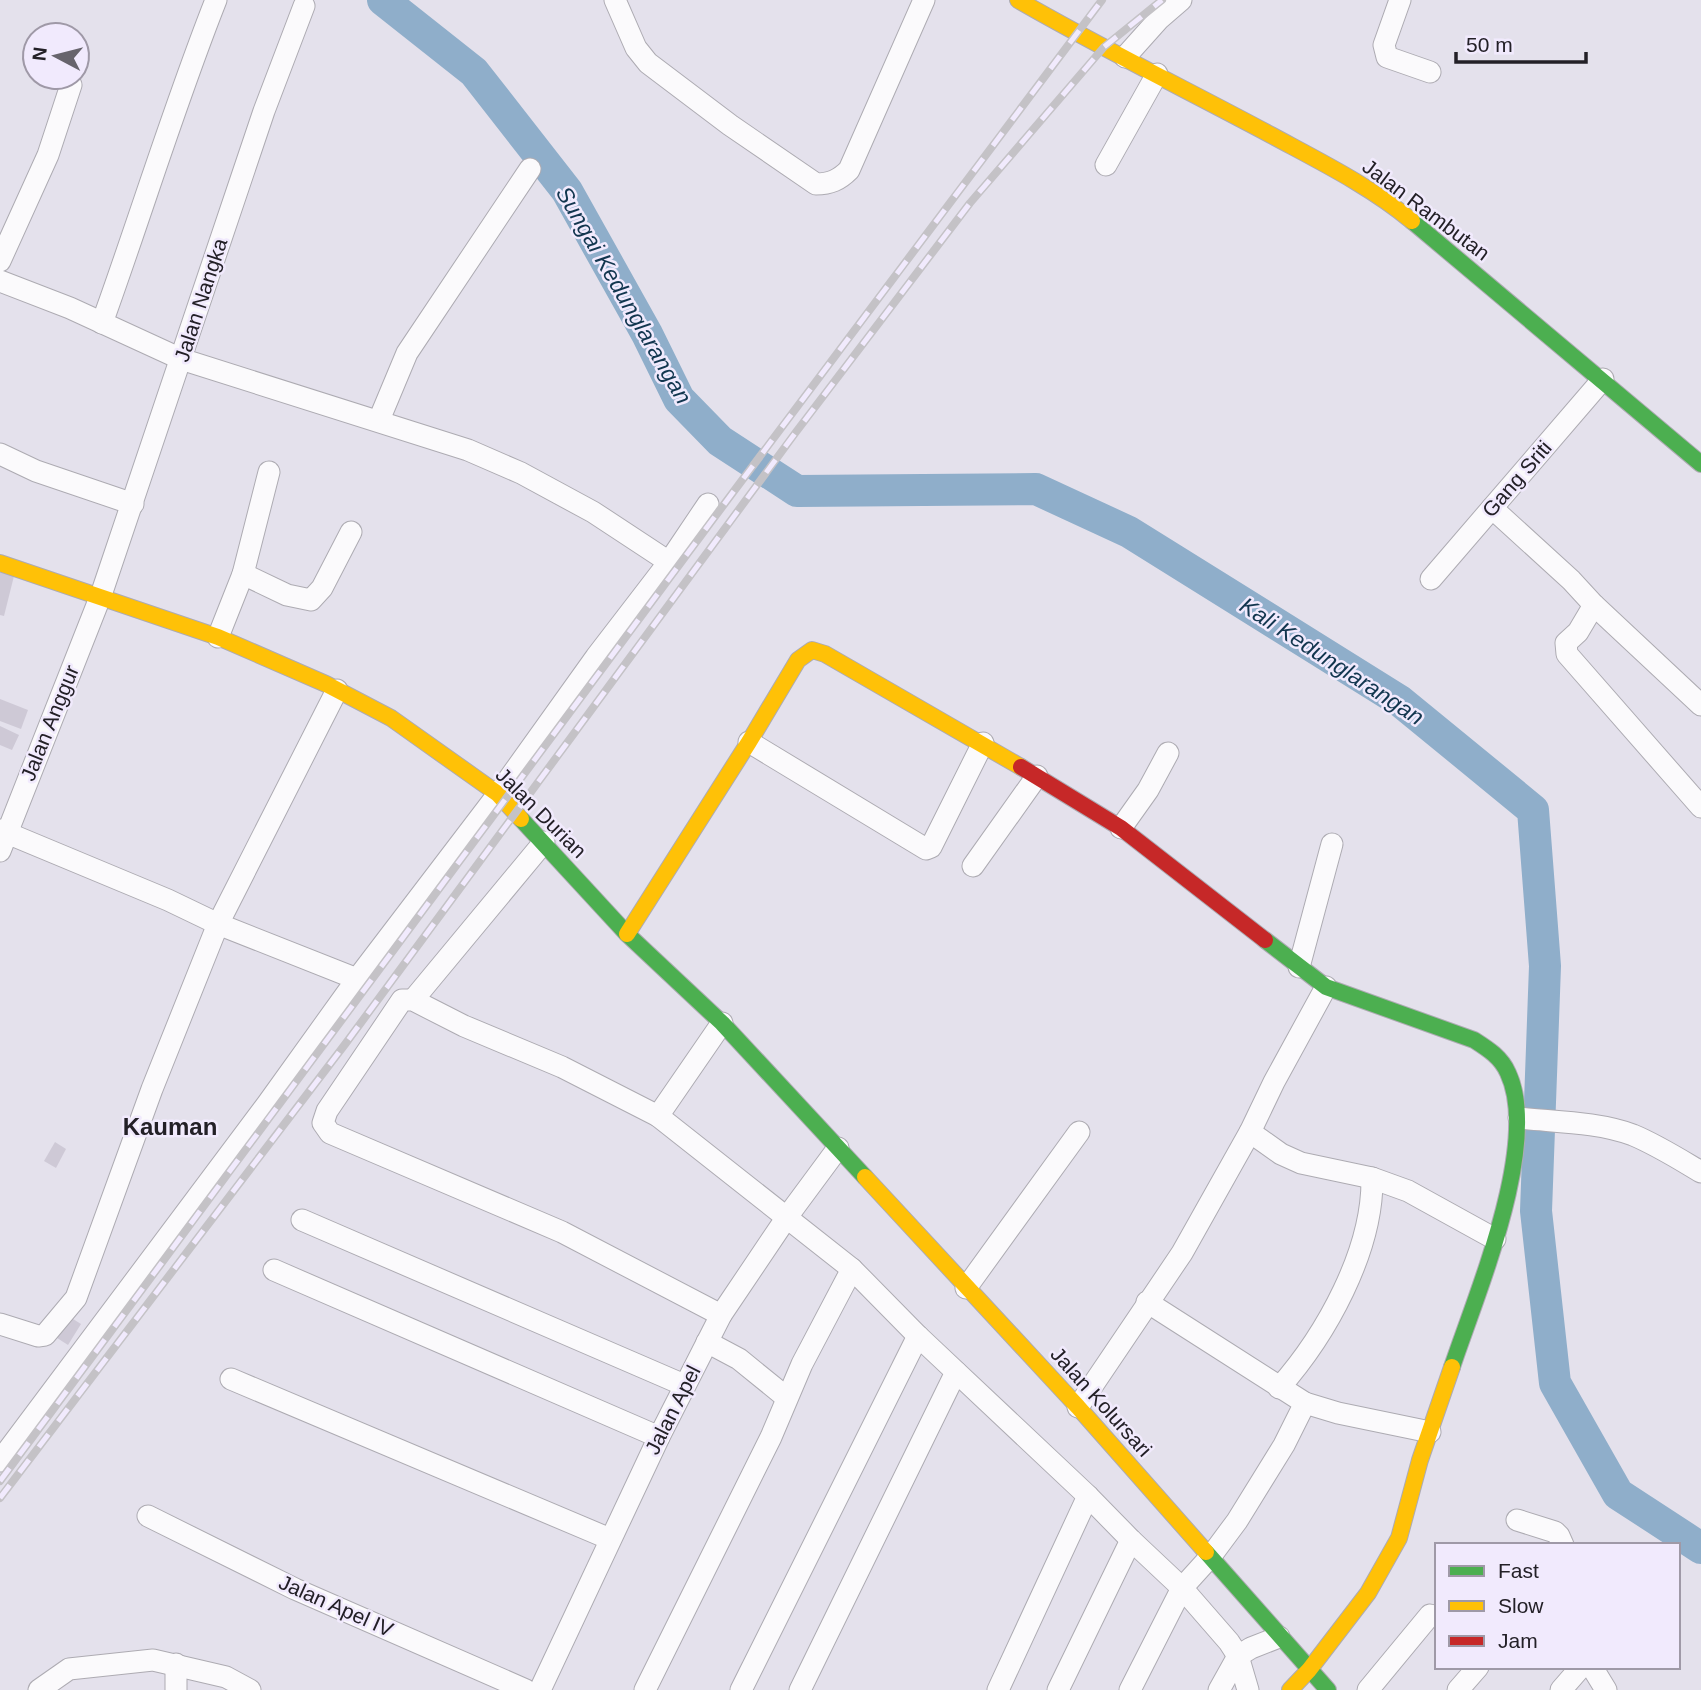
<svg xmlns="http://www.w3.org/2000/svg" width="1701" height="1690" viewBox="0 0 1701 1690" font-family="Arial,sans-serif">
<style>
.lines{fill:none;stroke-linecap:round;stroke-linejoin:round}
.river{stroke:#8faeca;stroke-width:32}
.building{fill:#cec9d6}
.street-casing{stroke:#adabb2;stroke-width:23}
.fast-casing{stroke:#adabb2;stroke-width:18}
.slow-casing{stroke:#adabb2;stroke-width:18}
.jam-casing{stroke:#adabb2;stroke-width:18}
.street{stroke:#fbfafc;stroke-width:21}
.fast{stroke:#4caf50;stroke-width:16}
.slow{stroke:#ffc107;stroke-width:16}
.jam{stroke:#c62828;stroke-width:16}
.rail-casing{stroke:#c4c2c6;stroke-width:8}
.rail{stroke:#f1eafd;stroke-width:5;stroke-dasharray:16;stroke-linecap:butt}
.labels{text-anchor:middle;stroke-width:5;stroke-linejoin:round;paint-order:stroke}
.street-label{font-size:21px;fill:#232027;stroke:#f1eafd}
.water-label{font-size:23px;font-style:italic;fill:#12364f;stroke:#f1eafd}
.quarter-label{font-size:24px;font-weight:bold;fill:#232027;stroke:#f1eafd}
</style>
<rect width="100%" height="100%" fill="#e4e1ec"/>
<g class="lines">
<path class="river" d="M383,0L474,72L567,191L647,334L679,399L720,441L797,491L1036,489L1129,532L1400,701L1533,810L1545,966L1536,1211L1555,1383L1618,1494L1701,1548"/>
</g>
<g class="building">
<path d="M0,572L14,576L4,616L0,615Z"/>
<path d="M0,699L28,710L21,729L0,721Z"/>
<path d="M0,726L19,735L12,750L0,745Z"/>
<path d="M55,1142L66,1149L56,1168L44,1161Z"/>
<path d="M65,1314L81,1324L68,1345L54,1336Z"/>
</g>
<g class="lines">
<defs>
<g id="street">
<path d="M615,0L636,48L648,63L730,125L816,184C830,184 839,180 849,170L924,0"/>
<path d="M1400,0L1384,45L1387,57L1430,72"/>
<path d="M1125,57L1159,19L1181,0"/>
<path d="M1106,165L1157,74"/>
<path d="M0,261L48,155L71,85"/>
<path d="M0,281L70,308L181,359L468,450L521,473L593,512L669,562"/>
<path d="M102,323C141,215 174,106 216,0"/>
<path d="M379,420L407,353L530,169"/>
<path d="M0,454L36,471L133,504"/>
<path d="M1492,508L1571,580L1594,605L1578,632L1566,643L1567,654L1701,807"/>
<path d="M243,574L287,595L311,600L322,588L351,532"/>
<path d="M1431,579L1603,379"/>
<path d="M1594,605L1701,705"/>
<path d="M218,637L243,574L269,472"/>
<path d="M749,742L926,849L931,847L983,743"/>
<path d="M1121,828L1148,790L1168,753"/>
<path d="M0,830L168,900L218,924L357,979"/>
<path d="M0,851L101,595L264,111L304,6"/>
<path d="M973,866L1037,776"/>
<path d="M1299,967L1332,844"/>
<path d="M413,1000L544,842"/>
<path d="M658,1116L722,1023"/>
<path d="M1519,1118C1556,1122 1598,1122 1633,1135C1657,1145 1679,1159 1701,1172"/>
<path d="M1250,1132L1281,1154L1301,1163L1372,1178L1408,1191L1495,1239"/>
<path d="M302,1220L684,1385"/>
<path d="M274,1270L659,1437"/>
<path d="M966,1288L1079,1132"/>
<path d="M1147,1302L1305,1403L1338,1413L1430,1432"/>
<path d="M721,1315L562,1232L330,1133L323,1123L327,1111L402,1000H413L464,1026L562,1067L658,1116L852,1269L918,1336L1088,1496L1131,1540L1182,1588L1229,1642L1238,1656L1248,1690"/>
<path d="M0,1324L38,1336L45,1335L76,1298L152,1089L218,924L337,690"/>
<path d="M707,1342L739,1359L787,1398"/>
<path d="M231,1379L610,1539"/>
<path d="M1279,1388C1326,1335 1373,1251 1372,1178"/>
<path d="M1078,1407L1182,1253L1250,1132L1274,1082L1326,987"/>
<path d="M0,1461L268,1103L357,979L498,794L596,657L669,562L708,504"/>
<path d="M148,1516L295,1589L526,1690"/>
<path d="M1517,1520L1555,1532L1559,1536L1563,1545"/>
<path d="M1592,1667L1606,1690"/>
<path d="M39,1690L69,1669L153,1660L226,1677L250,1690"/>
<path d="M176,1690V1664"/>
<path d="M540,1690L659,1437L721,1315L787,1217L838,1148"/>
<path d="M645,1690L771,1437L802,1364L852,1269"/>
<path d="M741,1690L918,1336"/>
<path d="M800,1690L956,1372"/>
<path d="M998,1690L1088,1496"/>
<path d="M1058,1690L1131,1540"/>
<path d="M1130,1690L1182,1588L1211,1556L1237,1521L1284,1445L1305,1403"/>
<path d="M1219,1690L1238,1656L1251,1648L1279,1637"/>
<path d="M1368,1690L1430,1615"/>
<path d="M1458,1690L1478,1667"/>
<path d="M1561,1690L1581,1667"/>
</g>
<g id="fast">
<path d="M1412,221L1701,464"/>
<path d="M521,819L627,934L722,1023L865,1177"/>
<path d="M1265,940L1326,987L1474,1040C1488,1049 1501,1057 1508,1073C1541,1143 1476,1295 1452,1367"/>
<path d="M1206,1552L1328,1690"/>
</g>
<g id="slow">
<path d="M1018,0C1101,48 1187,90 1271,135C1319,161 1370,186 1412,221"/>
<path d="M0,563L218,637L326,684L391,718L498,794L521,819"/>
<path d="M627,934L749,742L798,660L812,650L825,654L1021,767"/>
<path d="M865,1177L1078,1407L1206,1552"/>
<path d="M1290,1690L1309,1670L1368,1593L1399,1538L1420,1460L1452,1367"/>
</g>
<path id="jam" d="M1021,767L1121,828L1265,940"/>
</defs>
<use href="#street" class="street-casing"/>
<use href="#fast" class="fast-casing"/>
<use href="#slow" class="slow-casing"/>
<use href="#jam" class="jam-casing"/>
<use href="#street" class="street"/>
<use href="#fast" class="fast"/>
<use href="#slow" class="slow"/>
<use href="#jam" class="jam"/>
<defs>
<g id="rail">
<path d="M0,1481L722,507L1102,0"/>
<path d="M0,1498L346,1043L796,432L970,203L1104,47L1162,0"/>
</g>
</defs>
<use href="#rail" class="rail-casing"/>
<use href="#rail" class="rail"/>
</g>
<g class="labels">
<g class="street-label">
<text transform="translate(1426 210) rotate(37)" y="7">Jalan Rambutan</text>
<text transform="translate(201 300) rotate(-72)" y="7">Jalan Nangka</text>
<text transform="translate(1517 479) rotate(-49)" y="7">Gang Sriti</text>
<text transform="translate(50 723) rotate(-68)" y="7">Jalan Anggur</text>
<text transform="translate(541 813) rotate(45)" y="7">Jalan Durian</text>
<text transform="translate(1101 1402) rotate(48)" y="7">Jalan Kolursari</text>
<text transform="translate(673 1410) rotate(-63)" y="7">Jalan Apel</text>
<text transform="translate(336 1606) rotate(24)" y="7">Jalan Apel IV</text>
</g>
<g class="water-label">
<text transform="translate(624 295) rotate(60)" y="8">Sungai Kedunglarangan</text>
<text transform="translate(1332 661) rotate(33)" y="8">Kali Kedunglarangan</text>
</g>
<g class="quarter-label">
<text x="170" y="1135">Kauman</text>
</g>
</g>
<rect x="1435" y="1543" width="245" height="126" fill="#f1eafd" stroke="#9f99a7" stroke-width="2"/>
<rect x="1449" y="1566" width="35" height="10" fill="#4caf50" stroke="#9f99a7" stroke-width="2"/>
<text x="1498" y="1578" font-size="21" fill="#232027">Fast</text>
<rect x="1449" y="1601" width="35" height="10" fill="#ffc107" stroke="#9f99a7" stroke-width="2"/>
<text x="1498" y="1613" font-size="21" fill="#232027">Slow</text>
<rect x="1449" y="1636" width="35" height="10" fill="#c62828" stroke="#9f99a7" stroke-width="2"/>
<text x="1498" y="1648" font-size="21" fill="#232027">Jam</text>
<g transform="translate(56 56) rotate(277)"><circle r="33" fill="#f1eafd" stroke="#9f99a7" stroke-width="2"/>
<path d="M0-5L12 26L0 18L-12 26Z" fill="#67646c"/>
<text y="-10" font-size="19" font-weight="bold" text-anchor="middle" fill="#232027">N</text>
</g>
<path d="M1456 52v10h130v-10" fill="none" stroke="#232027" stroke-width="3.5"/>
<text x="1466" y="52" font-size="21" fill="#232027" stroke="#f1eafd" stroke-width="5" paint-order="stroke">50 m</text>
</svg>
